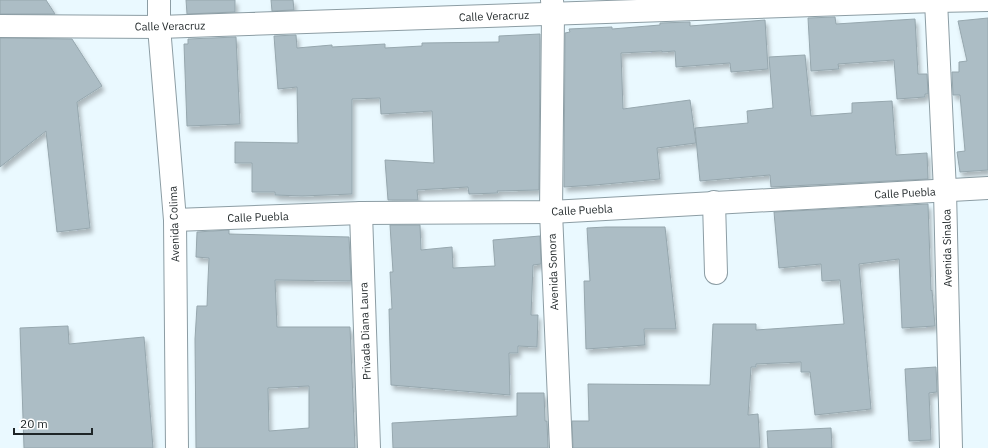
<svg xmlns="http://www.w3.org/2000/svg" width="988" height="448" viewBox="0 0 988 448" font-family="'IBM Plex Sans',sans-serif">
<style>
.building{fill:#acbdc5;stroke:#96a7ae;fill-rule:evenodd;filter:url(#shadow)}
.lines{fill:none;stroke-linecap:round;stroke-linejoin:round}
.minor-casing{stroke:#8c9da4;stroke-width:24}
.minor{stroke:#fff;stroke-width:22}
.labels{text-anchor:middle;stroke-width:3.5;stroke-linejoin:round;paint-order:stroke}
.street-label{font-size:11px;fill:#1e2527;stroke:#fff}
</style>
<defs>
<filter id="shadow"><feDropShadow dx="2.5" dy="4.5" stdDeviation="2" flood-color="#0004"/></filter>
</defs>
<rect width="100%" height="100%" fill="#eaf9ff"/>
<g class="building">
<path d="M0,0H46L55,14H0Z"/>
<path d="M186,0H235V12L187,14Z"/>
<path d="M271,0H293L294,10L272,11Z"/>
<path d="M835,17L836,24L915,19L918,74H927L928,94H925V97L897,99L894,60L838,64L839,69L811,71L808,18Z"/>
<path d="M988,18V170L960,172L957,152L965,151L960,95H953L952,72H959V62L967,61L958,21Z"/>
<path d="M765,20L768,69L731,72L730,63L676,67L675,51L662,52V51L621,53L623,109L690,100L696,143L657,148L660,179L595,185L564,187L565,33L570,32L569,29L612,27V29L660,25V23L690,22V26Z"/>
<path d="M540,34L539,190L497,191L498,193L469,194L468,187L417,190L418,200H388L385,160L434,163L432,111L381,114L380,98L352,99V194L302,196L275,195V192H252V163H235V142L298,143L297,87L278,89L274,36L296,35L297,48L332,45V47L385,44V48L422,46V43L499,42V36Z"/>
<path d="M236,37L240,124L187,126L184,44H188V39Z"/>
<path d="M0,38L72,39L102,86L77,102L90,228L57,232L46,131L0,167Z"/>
<path d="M805,55L811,116L852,113V103L892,101L896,155L927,153L928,179L771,187L770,175L700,181L695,128L748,123L747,111L773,108L769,57Z"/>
<path d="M928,204L931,291L932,290L935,326L902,328L899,259L859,264L871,409L815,415L810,372H801V362L756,364V367H751L748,415L758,414L760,448H573L572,421H589L588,384L710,385L713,324H756V330L844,324L840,280L822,281L821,264L779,268L774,212Z"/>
<path d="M390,225H420L421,250L452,247L453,268L495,266L493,240L540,236L541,264L533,265L531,315H538L537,347L518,346V353H509L510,395L391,385L389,309H392L390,272H393Z"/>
<path d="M606,227H665L676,329H644L645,345L586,349L584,281H590L587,228Z"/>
<path d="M229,230V234L349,237L351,281L275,280L277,327H350L355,448H196L195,339L197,306H207L208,280L209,258L196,257L197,232ZM309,386V428L269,431L268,388Z"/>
<path d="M68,326L69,344L144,337L153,448H24L20,328Z"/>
<path d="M936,367L937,392L929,393L931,440L909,441L905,369Z"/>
<path d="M517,393H544L545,421H547L548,448H393L392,423L517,416Z"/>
<path d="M831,428L832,448H768L767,431Z"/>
</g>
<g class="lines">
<defs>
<g id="minor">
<path d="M159,0V27L175,220L177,448"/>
<path d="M552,0L553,14L551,212L561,448"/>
<path d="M936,1L945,191L951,448"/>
<path d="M0,26L159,27L936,1L988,0"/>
<path d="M714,202L716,273"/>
<path d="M361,213L369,448"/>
<path d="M175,220L361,213L551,212L988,188"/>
</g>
</defs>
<use href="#minor" class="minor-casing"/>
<use href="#minor" class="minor"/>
</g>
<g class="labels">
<g class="street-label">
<text transform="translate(494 16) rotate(-2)" y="4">Calle Veracruz</text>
<text transform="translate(170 26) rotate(-1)" y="4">Calle Veracruz</text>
<text transform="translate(905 193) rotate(-3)" y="4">Calle Puebla</text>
<text transform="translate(582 210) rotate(-3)" y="4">Calle Puebla</text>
<text transform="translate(258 217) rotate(-2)" y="4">Calle Puebla</text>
<text transform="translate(174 224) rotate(-92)" y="4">Avenida Colima</text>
<text transform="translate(947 248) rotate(-91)" y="4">Avenida Sinaloa</text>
<text transform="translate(553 272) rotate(-92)" y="4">Avenida Sonora</text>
<text transform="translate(365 331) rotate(-92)" y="4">Privada Diana Laura</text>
</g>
</g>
<path d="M14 428v6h78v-6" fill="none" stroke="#1e2527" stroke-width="2"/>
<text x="20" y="428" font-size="12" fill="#1e2527" stroke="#ffffff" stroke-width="3" paint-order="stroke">20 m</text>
</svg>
